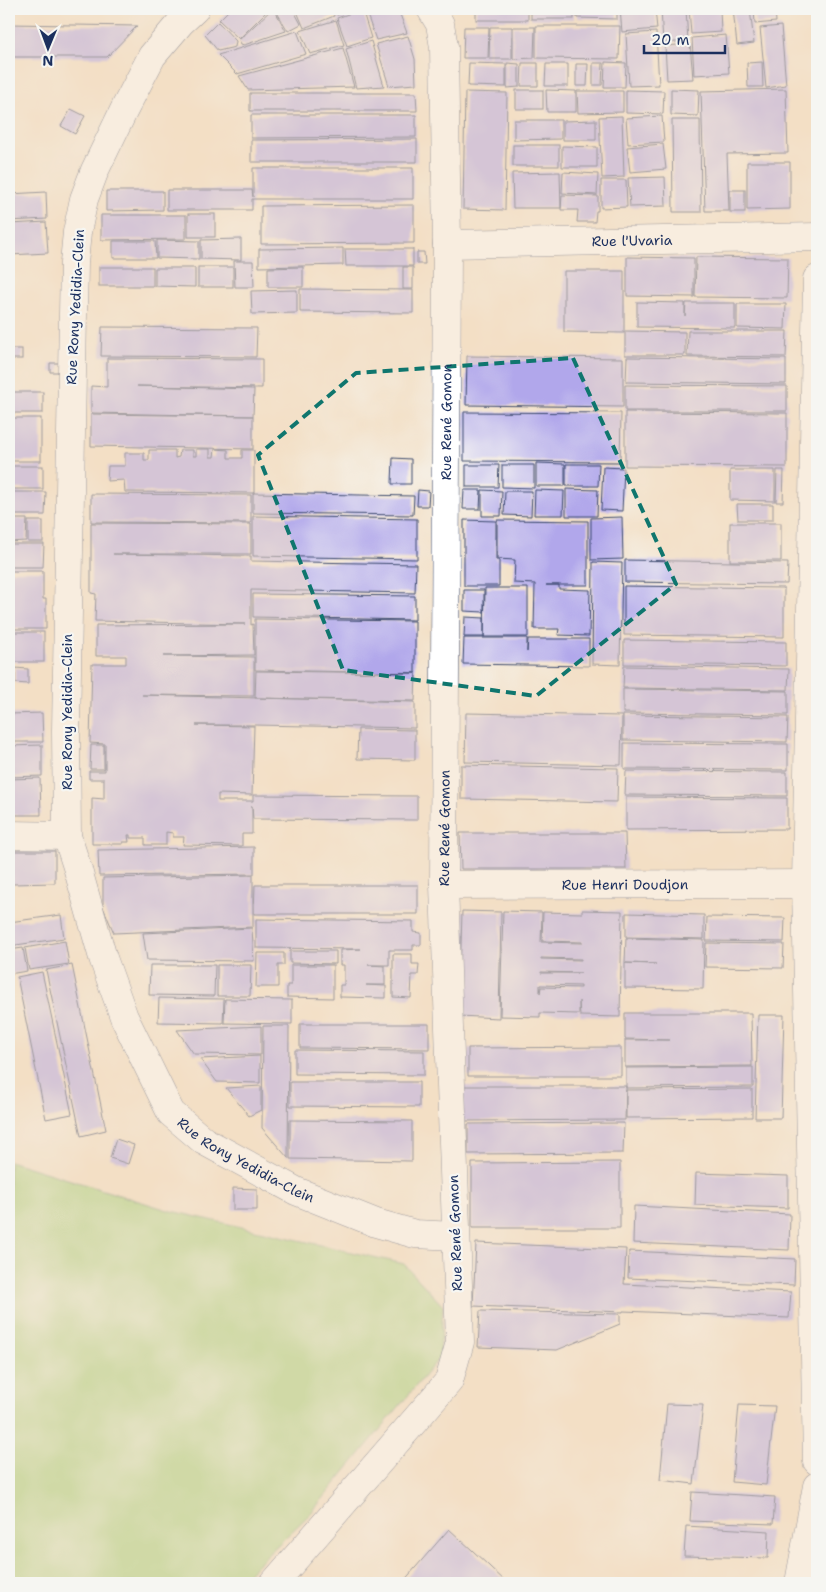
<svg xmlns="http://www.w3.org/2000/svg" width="826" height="1592" viewBox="0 0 826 1592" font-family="'Shantell Sans',sans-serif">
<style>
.green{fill:#a6d381;stroke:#608170}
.building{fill:#b1a7eb;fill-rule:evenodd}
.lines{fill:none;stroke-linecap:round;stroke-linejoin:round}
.minor-casing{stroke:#3b496d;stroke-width:29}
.minor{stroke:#fff;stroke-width:28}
.marked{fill:none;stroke:#0f766e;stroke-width:4;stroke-dasharray:10 6;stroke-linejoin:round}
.labels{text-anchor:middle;stroke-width:4.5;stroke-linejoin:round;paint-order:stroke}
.street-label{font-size:14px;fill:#1b2f5e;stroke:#f6f6f2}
</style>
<rect width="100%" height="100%" fill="#f6f6f2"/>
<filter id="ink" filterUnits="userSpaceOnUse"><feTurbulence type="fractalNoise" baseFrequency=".02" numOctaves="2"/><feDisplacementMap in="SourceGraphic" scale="10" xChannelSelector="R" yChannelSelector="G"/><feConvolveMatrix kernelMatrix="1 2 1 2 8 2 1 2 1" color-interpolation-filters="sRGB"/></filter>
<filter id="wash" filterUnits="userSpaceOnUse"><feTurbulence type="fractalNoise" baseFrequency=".0096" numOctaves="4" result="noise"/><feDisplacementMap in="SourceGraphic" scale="20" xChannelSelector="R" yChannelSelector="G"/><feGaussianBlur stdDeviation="1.12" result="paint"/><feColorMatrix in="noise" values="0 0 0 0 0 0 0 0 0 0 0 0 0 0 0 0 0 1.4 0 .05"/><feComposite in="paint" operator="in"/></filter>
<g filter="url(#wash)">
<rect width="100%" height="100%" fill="#f3dfc5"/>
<path class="green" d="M9,1161L171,1211L404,1264L443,1306L440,1357L311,1513L238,1583H9Z"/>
<g id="blocks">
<g class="building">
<path d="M230,9H269L239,39L219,20Z"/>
<path d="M272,9H274L286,31L244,45L241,44L239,40Z"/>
<path d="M275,9H293L301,24L288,31Z"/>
<path d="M296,9H332L334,16L304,28Z"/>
<path d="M334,9H352L337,15Z"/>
<path d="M362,9L371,38L347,46L337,18Z"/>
<path d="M365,9H398L407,33L376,40Z"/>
<rect x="476" y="9" width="52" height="11"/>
<rect x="531" y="9" width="43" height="10"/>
<path d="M577,9H617V19L577,18Z"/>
<path d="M620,9H655L657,29L622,32Z"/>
<path d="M661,9H686L688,41L663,43Z"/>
<path d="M689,9H720L721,32L691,34Z"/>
<path d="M733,9H750L754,43L737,45Z"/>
<path d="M754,9H775L776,22L755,24Z"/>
<path d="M336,20L344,45L310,54L300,31Z"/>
<path d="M218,22L236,41L235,47L218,51L205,35Z"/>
<path d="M9,24L137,26L107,57H9Z"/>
<path d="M536,26H620L619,59L536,58Z"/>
<path d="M781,26L786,85L766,88L760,28Z"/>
<path d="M464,27H489L488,58H463Z"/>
<path d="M490,27H512V59H489Z"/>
<path d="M513,27H535L534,58L513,59Z"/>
<path d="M297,31L306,54L237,74L218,55Z"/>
<path d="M656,32L659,85L629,86L626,34Z"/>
<path d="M726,35L729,73L694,75L692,38Z"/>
<path d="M408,36L415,59L416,84L389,86L376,44Z"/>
<path d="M371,41L384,86L356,88L346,49Z"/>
<path d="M690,44L693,79L667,80L665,46Z"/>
<path d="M343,48L354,87L248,90L239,76Z"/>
<path d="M605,62L626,63L625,87H604Z"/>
<path d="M762,62L763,87H748L747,63Z"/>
<path d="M469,63L506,64V87L468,86Z"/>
<path d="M507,63L519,64V87L507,88Z"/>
<path d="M522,63H538V86H521Z"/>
<path d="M593,63H603L602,85H593Z"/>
<path d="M546,64H568V86H545Z"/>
<path d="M576,64H588L587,86H576Z"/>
<path d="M671,89L699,90L698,116L671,115Z"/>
<path d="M786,89L788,153L727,154L729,211H705L701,91Z"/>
<rect x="516" y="90" width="27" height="19"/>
<path d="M546,90L576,91V112H547Z"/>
<path d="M626,90L664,91L663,114L626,113Z"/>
<path d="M577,91H623V112L578,113Z"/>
<path d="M465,92L507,93L505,210L463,209Z"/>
<path d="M250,93H416L417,111H250Z"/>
<path d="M71,109L85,116L75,134L61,126Z"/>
<path d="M251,115H416V137L251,138Z"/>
<path d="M622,116L624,177L602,178L599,117Z"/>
<path d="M662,116L664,142L628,144L626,118Z"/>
<path d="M514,120H561V139L514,140Z"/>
<path d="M596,120V140H563V121Z"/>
<path d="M672,120H700L701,212H673Z"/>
<path d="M9,123H11L10,139H9Z"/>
<path d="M417,139V162H251V140Z"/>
<path d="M663,144L666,169L630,172L627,147Z"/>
<rect x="513" y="145" width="46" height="21"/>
<path d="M562,146L597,147V167H562Z"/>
<path d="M747,162H790V209L747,210Z"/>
<path d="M253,168H413V199H252V210H167V190H252L253,197Z"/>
<path d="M560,172L561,208H513L512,173Z"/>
<path d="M563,172L598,174L597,195L562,193Z"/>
<path d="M665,177L666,206L630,207L628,178Z"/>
<path d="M601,180H626L627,207L601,208Z"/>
<rect x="730" y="190" width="15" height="22"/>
<path d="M106,191H163V210L106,211Z"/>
<path d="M46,192L47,219L9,221V194Z"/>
<path d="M562,195L598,196V211H596L595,222H577L578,210H561Z"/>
<path d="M414,205V243L261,244V206Z"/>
<rect x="188" y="214" width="27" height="23"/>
<path d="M101,215H186V239L101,240Z"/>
<path d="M46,222L48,253L9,255V224Z"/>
<path d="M241,239V260L201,259V240Z"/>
<path d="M157,240L199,241V259L157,258Z"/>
<path d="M113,241H155L156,258H113Z"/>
<path d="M343,248V265L259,267V249Z"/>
<path d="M345,249H413V266H346Z"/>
<path d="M417,252H424L425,264H417Z"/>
<path d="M627,257L694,258V297L627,296Z"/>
<path d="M696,257L788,258L787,298L695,297Z"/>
<path d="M234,261H253L254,287H235Z"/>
<rect x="99" y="267" width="54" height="19"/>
<rect x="198" y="267" width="35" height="20"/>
<path d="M303,267V287H268V268Z"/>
<rect x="403" y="267" width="10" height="22"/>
<path d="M155,268H195V287L155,286Z"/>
<path d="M564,271H624V333L564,332Z"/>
<path d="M300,289L413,290V313L300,312Z"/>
<path d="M297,290V313L252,314L251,291Z"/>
<path d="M637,302L685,303V316L686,303H735V328L637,327Z"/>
<path d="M737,304H786L785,329L737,328Z"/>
<path d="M102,327L257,328L256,357L101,356Z"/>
<path d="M625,331L685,332V355H625Z"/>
<path d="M688,331H787L786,357L687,356Z"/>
<rect x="9" y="349" width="13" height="10"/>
<path d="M467,356L623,358V407L466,405Z"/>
<path d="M627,357L786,359V384L626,382Z"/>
<path d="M107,358L262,359V388L137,386L254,389L253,416L91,413V386L107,387Z"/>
<path d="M50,363H60L59,372H50Z"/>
<path d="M625,385L787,386V411H625Z"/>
<rect x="9" y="392" width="34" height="21"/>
<path d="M464,412L621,413L620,462L464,461Z"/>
<path d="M625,412L787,413V467L625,466Z"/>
<path d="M91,414L253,416V449L91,446Z"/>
<rect x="9" y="418" width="32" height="43"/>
<path d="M196,449H210V457H214L215,449L228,450V458H242V450H254V493L125,492L124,480L107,481L108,466H125V453H144V460H149V450H175V458L179,457L180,450H193V456H196Z"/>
<path d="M393,458L411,459V484H392Z"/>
<path d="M536,463L565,464V486H536Z"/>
<path d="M566,464H599L598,486H566Z"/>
<path d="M466,465H499L498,487H466Z"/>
<path d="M502,465H534V488L502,487Z"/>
<rect x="9" y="466" width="34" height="23"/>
<path d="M603,467L624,468L622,511L601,510Z"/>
<path d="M730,470H775V501L730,500Z"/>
<path d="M777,470H784L783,502H776Z"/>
<path d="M566,489L598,490L597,516H566Z"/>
<path d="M418,490L429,491L428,506H417Z"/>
<path d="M464,490H481L480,509H463Z"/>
<path d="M482,490L502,491L501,516H482Z"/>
<path d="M535,490L564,491L563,515H534Z"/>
<path d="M505,491H532L531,516L504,515Z"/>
<path d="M9,492H46L45,515H9Z"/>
<path d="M253,493L414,496L413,515L253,513Z"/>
<path d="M91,494L251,495V523L91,522Z"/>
<path d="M737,504H773V520H738Z"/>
<path d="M253,516L417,519V559L253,556Z"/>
<path d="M622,517L623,559L591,560V518Z"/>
<path d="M9,519H27L26,541L9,542Z"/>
<path d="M464,520L496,521V560H499V586H464Z"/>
<path d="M497,520L588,521V585H546H559V589L590,590L589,636L558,635L559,629H534L535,584L514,583L515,560L497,559Z"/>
<rect x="28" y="521" width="15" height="21"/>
<path d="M91,523L251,524V554H113L251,556V561L416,564L415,593L251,590V625L253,624L254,655L163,656L254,657V696L142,695L415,702V728L255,725H196L254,726L252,795L218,794V801H253V795L417,796V820L253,819L252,806V834H242V846L183,845L184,837H173V833L166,832V845H145V838H130V835H128L129,842H123V844H92V798L104,799V779H89V771H105V744L90,743L92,664H126V656H96V625L245,624L95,621L96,594L91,593Z"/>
<rect x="730" y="523" width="51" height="38"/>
<path d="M9,544H44L43,567H9Z"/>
<path d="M625,560L788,563L787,584L625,582Z"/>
<path d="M593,562L622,563L620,665L592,664Z"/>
<path d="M9,571H43V599H46V629H9Z"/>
<path d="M624,586L784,588V637L624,635Z"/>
<path d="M485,588H528V637H484Z"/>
<path d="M464,590H484V612L464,611Z"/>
<path d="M253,594L415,596V620L253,617Z"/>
<path d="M465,617L484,618V637H464Z"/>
<path d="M255,619L415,621V673L255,670Z"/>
<rect x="9" y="632" width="35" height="30"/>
<path d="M464,638H527V652L528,639H589V666L463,664Z"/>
<path d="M624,640L786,642V666L624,664Z"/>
<path d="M9,665H12L11,708H9Z"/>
<path d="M624,666L789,669L788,690L623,688Z"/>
<path d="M15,668L28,669V684L15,683Z"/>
<path d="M256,671L416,673L415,701L255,698Z"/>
<path d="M623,689L788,691V715L623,713Z"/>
<path d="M42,713L43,742H9V714Z"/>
<path d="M466,713L622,716L621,765L465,762Z"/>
<path d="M623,715L788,717L787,742L623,740Z"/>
<path d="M358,729L415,730V760L357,759Z"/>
<path d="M624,743L788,744V770L624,769Z"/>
<path d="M42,745V776L9,777V746Z"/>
<path d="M91,745H104V769H90Z"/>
<path d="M461,765L618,768L617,802L461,799Z"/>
<path d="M626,771L787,772V796L625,795Z"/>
<path d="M40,778L41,815H9V779Z"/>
<path d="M626,797L787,798V829L626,830Z"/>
<path d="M460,833H625L626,869H461Z"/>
<path d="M254,847V874L99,876L98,850Z"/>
<path d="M9,851H55V883L12,884V872H9Z"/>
<path d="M253,875V927L114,933L103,907V878Z"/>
<path d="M255,885H418V914H254Z"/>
<path d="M582,910L622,911L620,1017L580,1016L579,1001V1014L540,1013V1017L500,1016L503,911L542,912L541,942L582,943V942L542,941L543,912L582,913ZM541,958L581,959V960L541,959ZM541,972L581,973H541ZM540,985L581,986V988L541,987L540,993Z"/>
<path d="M462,911L501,912L499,1018L459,1016Z"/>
<path d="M626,913L704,915V939L626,937Z"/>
<path d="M61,915L64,938L9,946V922Z"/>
<path d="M707,917L785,918L784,942L706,941Z"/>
<path d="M256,919L413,921V932L421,933V945H413V950H389V965H368L385,966V985H366L386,986V998L340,997V985H344V965H340V950L361,949L256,948Z"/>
<path d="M252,928L254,961L147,960L143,933Z"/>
<path d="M626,938L704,940L703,989L625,988V963L656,964L625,963Z"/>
<path d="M65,941L69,964L29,970L25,948Z"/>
<path d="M706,943L784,944L783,968L705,967Z"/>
<path d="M23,948L27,971L9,974V950Z"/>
<path d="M290,951H336V964L290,963Z"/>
<path d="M257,953H284V965H278V987H256Z"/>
<path d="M393,954H412V964H419L418,975H412L411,998L393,997Z"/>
<path d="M72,965L106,1130L81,1136L46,970Z"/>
<path d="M150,965H215L214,996L149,995Z"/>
<path d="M217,965H251L250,996H217Z"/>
<path d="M291,965H333V998L287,997V985H291Z"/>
<path d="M42,972L72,1114L46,1119L17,977Z"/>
<path d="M159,998L224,999L223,1023L158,1022Z"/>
<path d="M225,999L292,1000V1024L224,1023Z"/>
<path d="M625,1013H751L752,1066L625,1067V1040H670L625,1039Z"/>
<path d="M758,1015H784L781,1118H755Z"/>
<path d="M300,1024H429V1049L300,1048Z"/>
<path d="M261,1026V1055L194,1054L177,1030Z"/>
<path d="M263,1026H289L288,1158L262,1128Z"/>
<path d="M621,1047V1076H468V1048Z"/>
<path d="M295,1050L424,1051V1075L295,1074Z"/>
<path d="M260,1056V1083L217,1082L200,1059Z"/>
<path d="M753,1067V1087L626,1088V1068Z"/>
<path d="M290,1082H419V1107L290,1106Z"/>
<path d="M261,1086V1110L249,1116L226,1088Z"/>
<path d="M462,1086H626L625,1120L462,1121Z"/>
<path d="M752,1089V1117L626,1118V1090Z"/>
<path d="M290,1120L412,1121V1161L290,1159Z"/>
<path d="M624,1123L623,1153L468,1154V1124Z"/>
<path d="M116,1139L134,1145L128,1164L110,1158Z"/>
<path d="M620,1162V1228H472V1163Z"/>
<path d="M696,1173L788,1176V1208L695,1205Z"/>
<path d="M233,1188L257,1189V1210H233Z"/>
<path d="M634,1206L790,1214L789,1250L633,1243Z"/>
<path d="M476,1243L626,1249L624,1284L791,1292L789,1318L623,1311V1312L473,1306Z"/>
<path d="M629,1251L795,1259L794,1285L628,1278Z"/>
<path d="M480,1311L620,1314V1324L557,1350L478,1347Z"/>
<path d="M667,1404L703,1405L694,1484L660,1480Z"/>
<path d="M739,1405L775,1406L766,1485L732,1482Z"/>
<path d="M692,1492L775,1497L773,1524L690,1521Z"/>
<path d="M686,1526L769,1531L768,1558L684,1556Z"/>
<path d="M449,1529L472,1550L507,1583H402Z"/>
</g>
</g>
</g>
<g filter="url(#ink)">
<use href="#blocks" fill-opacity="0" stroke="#3b496d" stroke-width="1"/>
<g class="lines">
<defs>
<g id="minor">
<path id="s1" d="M195,9L181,22L152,56L125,108L95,170L84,199L77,232L74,263L73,314L66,731L67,836L78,870L103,958L124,1017L171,1113L204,1141L296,1191L376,1223L415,1234L455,1236"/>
<path id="s2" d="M447,244L817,237"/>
<path d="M817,279L806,884L817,1461"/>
<path d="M9,835L67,836"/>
<path id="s3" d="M444,885L806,884"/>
<path id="s4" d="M274,1583L449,1381L460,1342L444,885L447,244L444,47L440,24L431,9"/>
<path d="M799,1583L817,1486"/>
</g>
</defs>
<use href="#minor" class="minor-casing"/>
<use href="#minor" class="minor"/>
</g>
</g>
<path d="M0 0H826V1592H0ZM573,358L676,584L536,696L343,670L258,455L356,373Z" fill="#f3dfc5" fill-opacity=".55" fill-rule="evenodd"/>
<path class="marked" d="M573,358L676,584L536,696L343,670L258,455L356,373Z"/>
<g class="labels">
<g class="street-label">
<text dy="5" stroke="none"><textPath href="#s2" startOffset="185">Rue l'Uvaria</textPath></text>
<text transform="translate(75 307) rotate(-87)" y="5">Rue Rony Yedidia-Clein</text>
<text dy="5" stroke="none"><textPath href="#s4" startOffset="1228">Rue René Gomon</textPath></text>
<text transform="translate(67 712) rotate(-90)" y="5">Rue Rony Yedidia-Clein</text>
<text dy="5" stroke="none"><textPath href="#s4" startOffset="822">Rue René Gomon</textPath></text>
<text dy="5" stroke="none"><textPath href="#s3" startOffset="181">Rue Henri Doudjon</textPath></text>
<text dy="5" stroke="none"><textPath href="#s1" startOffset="1246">Rue Rony Yedidia-Clein</textPath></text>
<text transform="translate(455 1233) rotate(-92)" y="5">Rue René Gomon</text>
</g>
</g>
<rect width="826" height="1592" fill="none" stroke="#f6f6f2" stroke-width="30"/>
<g transform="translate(48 48) rotate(181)" stroke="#f6f6f2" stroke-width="4" paint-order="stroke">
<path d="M0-4L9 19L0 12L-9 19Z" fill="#1b2f5e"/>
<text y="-8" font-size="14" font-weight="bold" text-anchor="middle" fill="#1b2f5e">N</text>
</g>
<path d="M644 45v8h81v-8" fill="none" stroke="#1b2f5e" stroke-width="2.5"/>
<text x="651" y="45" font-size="15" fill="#1b2f5e" stroke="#f6f6f2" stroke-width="4" paint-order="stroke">20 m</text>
</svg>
